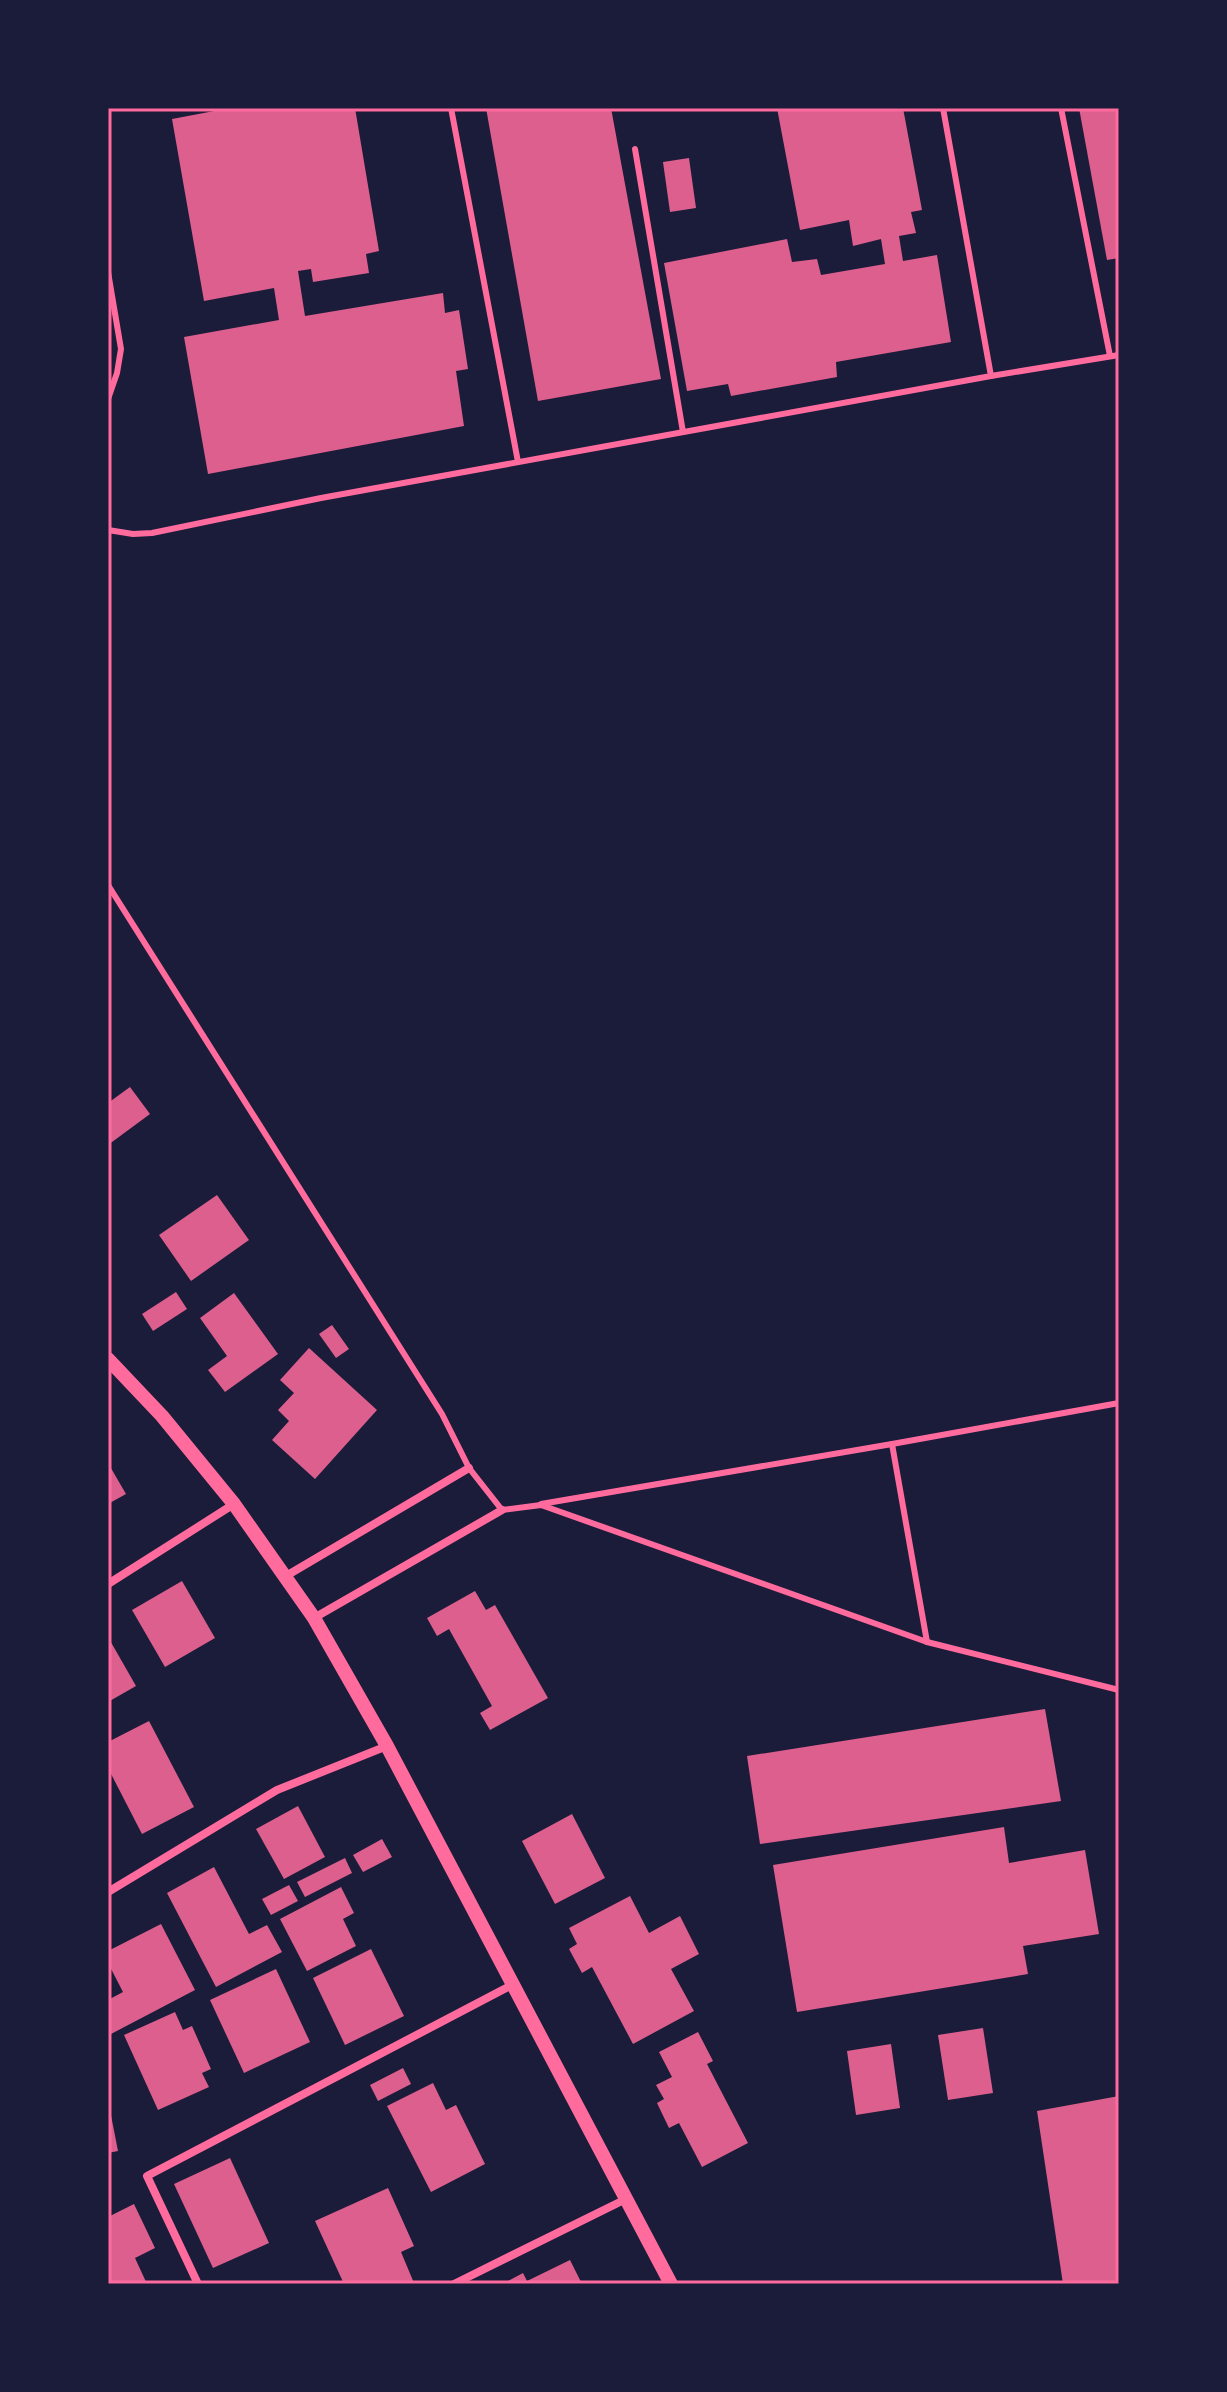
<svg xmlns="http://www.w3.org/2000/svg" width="1227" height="2392" viewBox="0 0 1227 2392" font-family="'DM Sans',sans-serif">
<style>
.building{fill:#dd5f8e}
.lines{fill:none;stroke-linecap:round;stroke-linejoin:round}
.service{stroke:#ff6b9d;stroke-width:6}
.minor{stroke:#ff6b9d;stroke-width:8}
.tertiary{stroke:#ff6b9d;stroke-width:14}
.neatline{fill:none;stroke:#ff6b9d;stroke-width:3}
</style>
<rect width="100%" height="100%" fill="#1b1b3a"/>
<g class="building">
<path d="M230,108H355L379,251L366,254L369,273L313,282L311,269L298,271L305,316L443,293L445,313L459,310L468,369L456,371L464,426L208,474L184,337L279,320L274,288L204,301L172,119Z"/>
<path d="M486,108H611L661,379L538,401Z"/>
<path d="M777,108H903L922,210L911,212L916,233L899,236L903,261L937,255L951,342L836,362L837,377L731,396L728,384L687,391L664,263L787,239L792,262L817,259L821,275L885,264L881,239L853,246L849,220L800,230Z"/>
<path d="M1079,108H1119V258L1107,260Z"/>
<path d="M689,158L696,208L670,212L663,162Z"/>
<path d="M130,1087L150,1114L108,1145V1103Z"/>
<path d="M217,1195L249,1240L191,1281L159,1235Z"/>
<path d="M176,1292L187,1309L153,1331L142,1314Z"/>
<path d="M234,1293L278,1354L225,1392L208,1370L227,1356L200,1318Z"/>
<path d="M332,1325L349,1349L336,1358L319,1334Z"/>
<path d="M309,1348L377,1410L315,1479L272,1440L289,1421L278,1410L294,1393L280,1380Z"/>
<path d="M108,1463L126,1494L108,1504Z"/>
<path d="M182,1581L215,1638L165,1667L132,1610Z"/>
<path d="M475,1591L486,1610L495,1605L548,1698L490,1730L480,1713L492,1706L449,1629L437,1636L427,1618Z"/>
<path d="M108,1637L136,1686L108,1702Z"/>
<path d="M1045,1709L1061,1801L760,1844L747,1756Z"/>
<path d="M149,1721L194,1807L142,1834L108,1768V1742Z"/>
<path d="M298,1806L325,1857L284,1879L256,1829Z"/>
<path d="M572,1814L605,1878L555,1904L522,1841Z"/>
<path d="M1004,1827L1009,1863L1085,1850L1099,1934L1023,1946L1028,1974L797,2012L773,1865Z"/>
<path d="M382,1839L392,1857L363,1872L353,1855Z"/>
<path d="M345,1858L352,1873L305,1897L297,1882Z"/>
<path d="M214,1867L249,1934L267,1925L282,1952L216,1987L167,1893Z"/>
<path d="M289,1885L298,1901L271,1915L262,1899Z"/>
<path d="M341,1887L354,1913L343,1919L356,1946L307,1971L280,1919Z"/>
<path d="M630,1896L649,1933L680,1916L699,1954L671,1969L694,2011L633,2044L592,1967L582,1973L569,1949L577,1944L569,1928Z"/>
<path d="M161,1924L195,1990L111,2034L108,2030V2000L123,1992L108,1963V1951Z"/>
<path d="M371,1949L404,2016L345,2045L313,1978Z"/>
<path d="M276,1969L310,2042L244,2073L210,2000Z"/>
<path d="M175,2012L183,2030L192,2026L211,2069L202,2073L209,2087L158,2110L124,2035Z"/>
<path d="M983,2028L993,2093L948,2100L938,2035Z"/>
<path d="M698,2032L713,2061L707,2064L748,2143L702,2167L679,2123L669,2128L657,2103L664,2099L656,2085L672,2077L659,2052Z"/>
<path d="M891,2044L900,2108L856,2115L847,2051Z"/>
<path d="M403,2068L411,2084L378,2101L370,2085Z"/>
<path d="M433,2083L446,2110L456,2105L485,2164L431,2192L387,2106Z"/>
<path d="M1119,2096V2284H1063L1037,2111Z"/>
<path d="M108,2100L118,2151L108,2153Z"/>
<path d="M230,2158L269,2243L213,2268L174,2184Z"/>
<path d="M388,2188L414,2246L401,2252L414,2283L344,2284L315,2221Z"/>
<path d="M134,2204L155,2248L135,2258L147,2284H108V2217Z"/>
<path d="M570,2260L582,2284H507L506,2282L523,2273L527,2281Z"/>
</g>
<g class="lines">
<g class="service">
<path d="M451,108L518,462"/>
<path d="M1061,108L1110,356"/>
<path d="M635,149L683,432"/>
<path d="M108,272L121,349L117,373L108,399"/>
<path d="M991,376L1119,355"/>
<path d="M108,530L133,534L152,533L321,498L991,376L943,108"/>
<path d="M108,885L442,1414L469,1468L502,1510L541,1505L927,1642L1119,1690"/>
<path d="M541,1504L892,1444"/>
<path d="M927,1642L892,1444L1119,1403"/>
</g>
<g class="minor">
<path d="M286,1576L469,1468"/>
<path d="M108,1584L234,1504"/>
<path d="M314,1618L502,1510"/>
<path d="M108,1892L277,1790L387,1746"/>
<path d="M198,2284L147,2176L512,1985"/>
<path d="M454,2284L626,2199"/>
</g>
<path class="tertiary" d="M108,1359L162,1416L234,1504L314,1618L387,1746L671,2284"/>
</g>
<rect width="1227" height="2392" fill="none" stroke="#1b1b3a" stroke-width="220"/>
<rect x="110" y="110" width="1007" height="2172" class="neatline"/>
</svg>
